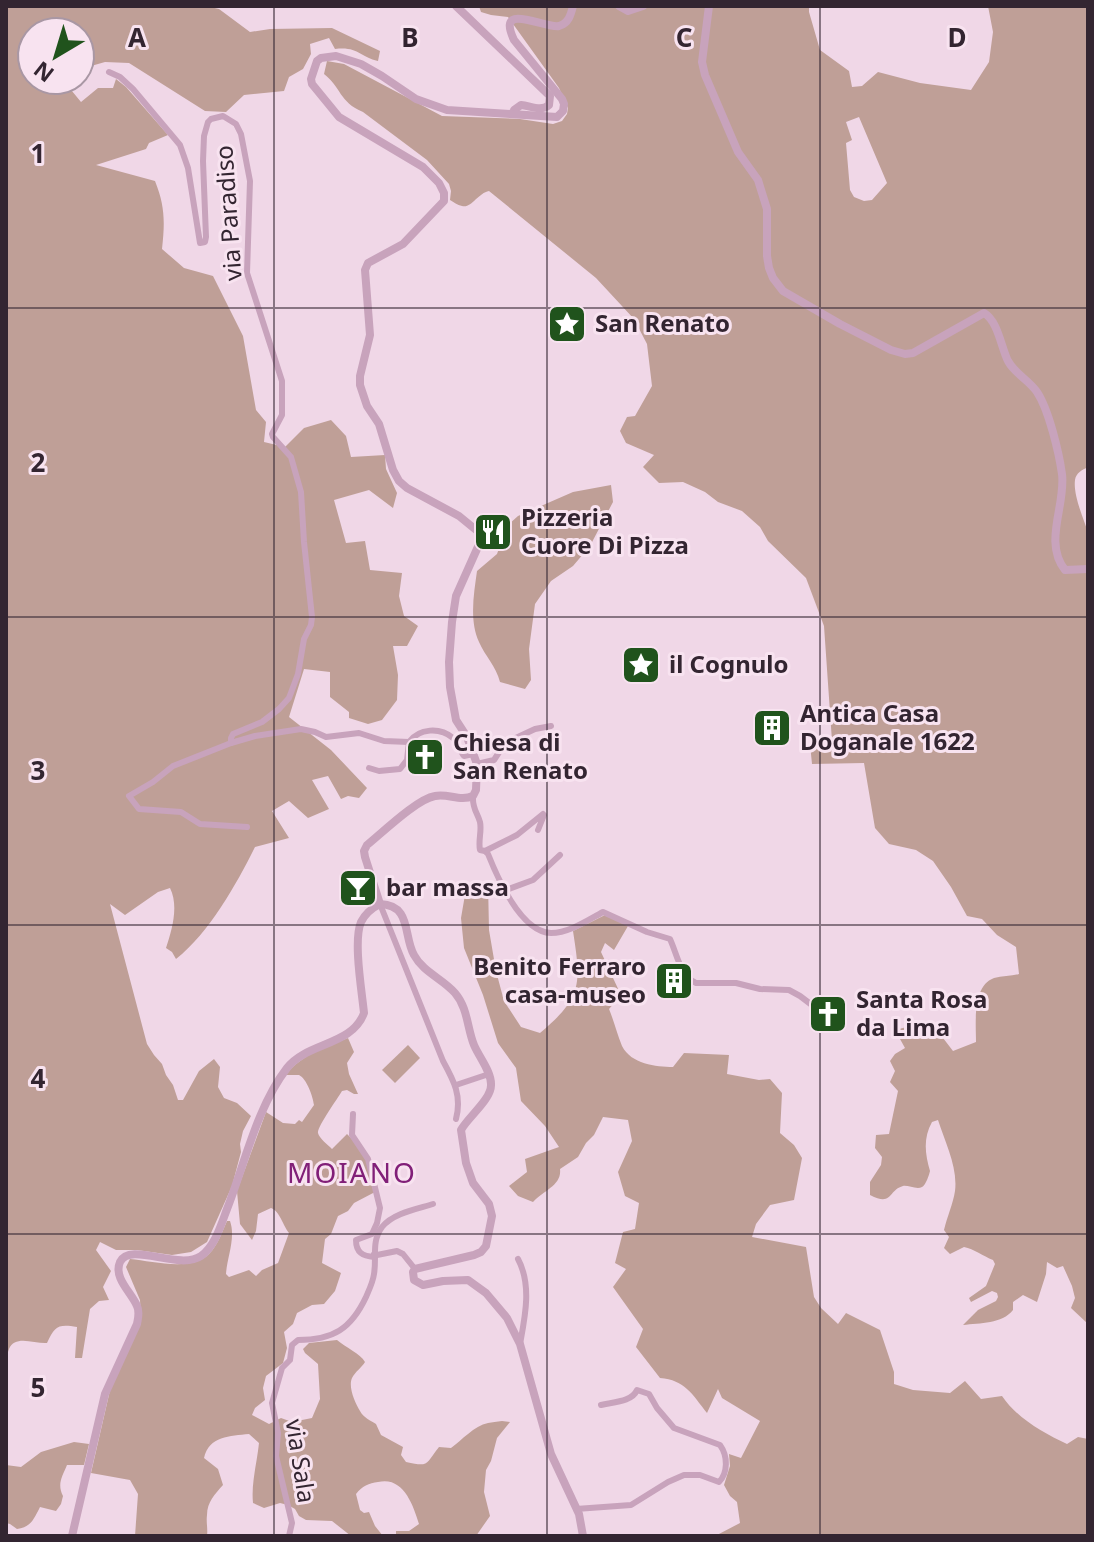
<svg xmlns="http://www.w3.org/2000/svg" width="1094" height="1542" viewBox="0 0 1094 1542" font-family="'Noto Sans',sans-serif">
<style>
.green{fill:#bf9f97;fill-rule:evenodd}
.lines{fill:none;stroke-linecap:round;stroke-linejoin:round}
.minor{stroke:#c8a3bc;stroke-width:6}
.tertiary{stroke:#c8a3bc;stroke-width:8}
.grid{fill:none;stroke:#332531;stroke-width:2;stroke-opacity:0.55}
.labels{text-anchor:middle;stroke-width:6;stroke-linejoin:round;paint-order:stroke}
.street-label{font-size:24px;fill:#332531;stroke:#f8e3f0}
.poi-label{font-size:24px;font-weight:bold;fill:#332531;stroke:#f8e3f0;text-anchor:start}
.quarter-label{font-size:28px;letter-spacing:2px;fill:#811f78;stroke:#f8e3f0}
.grid-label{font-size:26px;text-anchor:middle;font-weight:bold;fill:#332531;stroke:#f8e3f0;stroke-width:6;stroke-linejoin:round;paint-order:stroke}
</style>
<rect width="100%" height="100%" fill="#f0d7e7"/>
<g class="green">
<path d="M6,6H206L219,9L250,32L270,29L332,28L380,51L378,61C360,57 358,46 335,49L329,38L310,44L311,54L303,69L289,77L284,91L244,95L226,112L205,111L129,63L105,62L84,68L80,71V32H32V80H71L67,85L81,102L98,88H113L116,79L126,87L168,135L149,143L146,149L96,165L155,181C165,206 165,222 162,249L184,268L213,276L243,336L256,410L266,422L264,442L285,447L304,428L331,420L346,436L351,457L385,455L386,469L397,493L393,508L369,490L334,500L346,543L365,541L370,570L402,573L399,596L404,616L418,626L407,646H393L398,675L397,700L382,720L368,724L349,718V712L330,697V672L304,669L289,717L331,750L367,788L359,798L348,796L341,799L328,776L312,780L329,809L308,818L289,801L272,811L289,838L255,847C236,885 209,933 176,959L172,952L166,948C172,930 179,906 170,888L158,892L125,915L110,904L147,1044L154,1055L162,1064L166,1075L173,1085L178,1100H183L199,1071L214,1059L220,1067L218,1087L224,1098L237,1103L251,1116L243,1131L240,1144L241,1152L232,1186L207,1242L191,1252L172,1255L137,1250H116L100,1242L96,1250L111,1271L103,1287L109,1300L99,1301L90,1309L82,1358H75L77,1327C58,1324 55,1326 47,1343C35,1344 15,1334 9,1349C7,1354 7,1358 6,1363Z"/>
<path d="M479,6H809V12L820,50L849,71L852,87L862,86L878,72L920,83L971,90L989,62L993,32L988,6H1088V467C1082,470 1076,473 1075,480C1073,494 1083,518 1088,532V1324L1071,1308L1075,1298L1072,1286L1063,1266L1057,1268L1047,1262L1046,1274L1037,1302L1023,1295L1013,1302V1310C1002,1324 980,1323 963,1325L978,1310L996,1301L998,1297L997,1293L992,1291L971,1302L969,1298L986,1286L995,1264L993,1260C983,1256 974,1249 964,1247L950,1254L944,1248L949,1237L944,1230C947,1217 953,1204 955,1191C958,1167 945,1142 938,1120L932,1122C923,1138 925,1154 930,1171C929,1175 926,1185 922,1187C917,1190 908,1185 903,1186C888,1190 893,1207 870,1195V1182L881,1165L882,1157L875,1148L876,1135L889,1134L898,1091L890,1082L895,1071L890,1061L895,1054L905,1048L895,1030L930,1021L953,1051L976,1042C976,1023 972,986 994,978C1002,976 1012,976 1019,974L1016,947L997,935L982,919L967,916L951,887L933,861L916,850L889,844L875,828L864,763L812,764L810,744L832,741L824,626L806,578L768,541L760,527L742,511L718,502L705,492L683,482L659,483L643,467L654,455L626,443L620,431L627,417L635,416L652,386L647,344L634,319L596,278L489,191C478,193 471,209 462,206C457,205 454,202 450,200L451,191L449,184L427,160L363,112C339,102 341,87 324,74L327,61L344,64L442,116L520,119L553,124L562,121L567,114L568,108L559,88L508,17L491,15L481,12ZM859,117L887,183L872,200L864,201L854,197L850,190L846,143L852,140L846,122Z"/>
<path d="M611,485L613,502L590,546L573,566L551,581L535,604L529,649L531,680L525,689L500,682C496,666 485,656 479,642C469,620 474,593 477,571L497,554L507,526L518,516L573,492Z"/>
<path d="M474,881L488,883L489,930L496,971L504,1001L521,1027L540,1033C583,997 581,983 573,931L605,915L628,926L614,950L605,943L601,952L620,993L616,1001L609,1009C614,1021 617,1034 622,1046C631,1064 656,1067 673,1067L684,1053L729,1055L727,1074L759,1080L770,1079L782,1093L780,1133L794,1145L802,1158L794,1200L770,1205L756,1224L752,1237L806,1247L814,1297L821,1308L838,1324L846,1313L880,1330L894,1372V1384L913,1390L950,1393L965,1381L981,1399L1002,1396C1017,1418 1043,1433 1067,1444L1078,1437L1088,1439V1536H705L717,1535L740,1523L737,1502L730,1496L724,1485L730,1466L729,1454L741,1458L760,1421L722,1398L718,1389L707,1413C692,1394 685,1380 660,1378L636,1347L643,1329L613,1287L626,1269L615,1263L623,1232L635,1229L639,1203L625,1196L618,1172L632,1141L628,1120L603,1117L594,1135L586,1143L578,1157L560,1169C562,1185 544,1190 533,1202L518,1196L509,1186L527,1172L525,1159L559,1147L545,1126L521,1101L516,1068L498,1043L483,995L464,948L461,918L466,889Z"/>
<path d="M348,1038L354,1052L347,1063L349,1074L358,1094H354L347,1090L342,1091C338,1098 317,1127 318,1133C319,1138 328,1145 332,1149L347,1134L364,1151L375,1192L354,1203L348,1211L338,1216L331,1234L325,1239L322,1263L341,1273L335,1291L324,1304L312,1305L297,1313L293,1324L284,1332L287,1348L283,1363L266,1376L263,1388L265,1400L255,1408L252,1415L269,1424L281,1418L292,1422L312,1418L320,1399L318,1364L305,1353L303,1349L309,1343L337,1340C346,1348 360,1353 365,1362C362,1367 355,1372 352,1378C348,1387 355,1403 360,1411C363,1417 371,1421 376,1424L381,1435L403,1447L401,1455L406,1462C429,1467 425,1465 439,1447L451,1448C462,1440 474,1426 488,1423C492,1422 497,1422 502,1421L510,1422L497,1438L491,1461L486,1470L484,1492L490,1516L476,1536H396V1531H409L419,1524C413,1504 403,1476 378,1482C369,1483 362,1486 356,1494L360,1510L364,1513L369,1512L375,1526L383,1536H351L332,1521L306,1520L299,1516L295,1509L288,1505L280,1503L264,1508L253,1503C251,1483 257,1463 259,1443L249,1434C230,1436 209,1436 204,1458L218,1469L223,1485C215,1494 207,1502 207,1515C206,1523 208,1528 207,1536H135L138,1494L130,1480L91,1473L111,1386L141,1318L140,1300L126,1267L130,1259C153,1261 191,1272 209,1254C218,1245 222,1232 227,1221H230C236,1238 227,1257 226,1274L229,1277L249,1270L256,1276L262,1270L278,1263L289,1233C283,1226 280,1211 271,1208L258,1214L256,1231L252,1240L240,1224L237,1191L266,1112L283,1123L295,1124L299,1120L302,1122L314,1105C313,1097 307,1079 299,1075C297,1075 287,1075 285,1075C305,1053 321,1049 348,1038Z"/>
<path d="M408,1045L420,1058L395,1083L382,1070Z"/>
<path d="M74,1442L89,1444L84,1465H67C62,1477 57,1484 63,1496L61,1504L56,1511L40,1507C34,1519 31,1527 17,1529L10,1524L6,1523V1465L21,1467L41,1452Z"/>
</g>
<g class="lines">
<g class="minor">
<path d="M109,72L120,77L133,89L180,145L188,168L200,243L205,242L206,237L203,161L204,136L208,122L211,119L223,116L236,124L241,134L250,181L247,273L282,381V415L272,434L273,437L291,457L301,492L304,542L312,617L311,625L304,639L298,674L289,698L279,709L262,722L233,734L231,738V743"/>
<path d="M477,764L494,760L505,743L535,729L551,726"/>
<path d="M369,768L379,771L400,769L407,760L409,742"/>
<path d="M473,796C472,808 477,812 480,822C482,831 478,840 480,850L485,851L488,854C498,879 521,932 551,933C569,933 588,920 603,912L647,932L670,939C677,954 680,976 696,983H736L760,989L789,990L800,996L825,1015"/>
<path d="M247,827L200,824L181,812L139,809L129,796L153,782L173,766L231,743L255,736L301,729L315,732L326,737L359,733L384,741L409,742C419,728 440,727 453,738C458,743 460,751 464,756L473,754"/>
<path d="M485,851L517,835L543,814L544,815L538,830"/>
<path d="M506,890L533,880L560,855"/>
<path d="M380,904L443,1061C454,1081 462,1096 456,1119"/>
<path d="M456,1085L489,1074"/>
<path d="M353,1114L352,1135L368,1159L380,1208L377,1223L372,1234L356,1240C356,1253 363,1256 374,1257"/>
<path d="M374,1254L377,1255L397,1251L403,1254L415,1269"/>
<path d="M518,1259C532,1285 525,1317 520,1344"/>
<path d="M576,1509L631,1505L668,1482L684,1475H700L719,1482C728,1473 728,1456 720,1445L674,1428L657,1408L649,1394L637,1390C632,1402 613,1402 601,1405"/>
<path d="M289,1536L292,1523L276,1456L278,1433L272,1403L282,1368L290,1360L292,1345L298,1340C333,1340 351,1329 366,1297C369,1290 373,1282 374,1274C377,1257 371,1242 382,1227C393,1213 417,1209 433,1204"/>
</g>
<g class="tertiary">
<path d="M456,6L550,96L549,105C541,112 531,106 521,105L514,110V114"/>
<path d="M619,6L628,11L643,6"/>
<path d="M709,6L702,62L705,75L738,152L758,180L767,209V256L769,268L773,278L783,291L840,324L891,350L905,354L913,353L984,313C998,321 1001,347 1008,361C1015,374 1029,380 1037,392C1049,410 1059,453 1062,474C1066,505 1043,542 1065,570L1088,569"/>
<path d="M380,904L365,857L364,851L367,845C383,832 417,799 435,796C448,793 460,802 473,796L476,790L477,764L467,737L456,720L450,687L449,662L452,622L456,596L481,540V534L459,516L407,488L399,481L393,470L379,424L367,406L360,385V376L370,335L365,270L368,263L403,244L444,201V193L439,183L423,167L339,117L312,84L311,79L317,61L321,58L336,56L361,64L382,76L416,99L447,110L557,117L563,111L564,104L562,99L514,40C495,0 545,29 559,26C569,23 571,14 573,6"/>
<path d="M380,904C412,905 403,936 414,955C423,972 443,979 455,993C468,1008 467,1028 474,1045C479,1057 491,1071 491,1084C492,1099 468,1117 461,1130L466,1163L473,1183L489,1204L492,1216L486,1246L481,1252L474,1255L415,1269L413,1272L414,1280L423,1285L443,1281L468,1280L486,1293L507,1318L520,1344L551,1454L579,1514L583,1536"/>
<path d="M72,1536L105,1394L137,1324C138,1318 140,1312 137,1306C132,1293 113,1278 120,1262C130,1241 179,1271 201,1256C215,1246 221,1225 227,1209C245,1163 257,1107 287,1068C307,1042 352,1046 364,1013C362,992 353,941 361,922C365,914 372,908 380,904"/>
</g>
</g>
<path class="grid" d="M274,6V1536M547,6V1536M820,6V1536M6,308H1088M6,617H1088M6,925H1088M6,1234H1088"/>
<defs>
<symbol id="sight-square" viewBox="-11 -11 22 22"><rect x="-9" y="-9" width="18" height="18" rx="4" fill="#20531c" stroke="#f8e3f0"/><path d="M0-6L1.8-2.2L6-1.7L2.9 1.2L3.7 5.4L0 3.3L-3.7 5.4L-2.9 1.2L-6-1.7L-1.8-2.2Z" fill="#fff"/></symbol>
<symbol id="restaurant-square" viewBox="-11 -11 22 22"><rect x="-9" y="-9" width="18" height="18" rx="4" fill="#20531c" stroke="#f8e3f0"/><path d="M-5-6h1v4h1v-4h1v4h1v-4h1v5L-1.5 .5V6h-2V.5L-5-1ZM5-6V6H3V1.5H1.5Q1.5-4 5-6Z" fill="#fff"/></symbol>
<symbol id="building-square" viewBox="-11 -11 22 22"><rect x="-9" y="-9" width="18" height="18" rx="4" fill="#20531c" stroke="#f8e3f0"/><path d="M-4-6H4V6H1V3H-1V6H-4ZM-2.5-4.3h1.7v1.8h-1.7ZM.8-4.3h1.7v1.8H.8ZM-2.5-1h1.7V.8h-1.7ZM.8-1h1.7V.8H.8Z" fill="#fff"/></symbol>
<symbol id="church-square" viewBox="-11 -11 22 22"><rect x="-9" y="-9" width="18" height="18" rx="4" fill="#20531c" stroke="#f8e3f0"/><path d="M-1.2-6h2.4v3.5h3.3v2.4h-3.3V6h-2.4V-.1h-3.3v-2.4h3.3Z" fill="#fff"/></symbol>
<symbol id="bar-square" viewBox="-11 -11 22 22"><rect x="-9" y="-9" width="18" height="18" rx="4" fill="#20531c" stroke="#f8e3f0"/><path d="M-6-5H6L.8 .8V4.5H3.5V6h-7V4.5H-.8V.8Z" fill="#fff"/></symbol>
</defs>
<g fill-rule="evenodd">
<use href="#sight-square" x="545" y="302" width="44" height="44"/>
<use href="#restaurant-square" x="471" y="510" width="44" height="44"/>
<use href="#sight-square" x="619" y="643" width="44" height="44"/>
<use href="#building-square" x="750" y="706" width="44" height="44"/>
<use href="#church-square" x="403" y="735" width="44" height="44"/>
<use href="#bar-square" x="336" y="866" width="44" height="44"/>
<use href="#building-square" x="652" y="959" width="44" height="44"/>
<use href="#church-square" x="806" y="992" width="44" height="44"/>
</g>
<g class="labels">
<g class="street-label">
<text transform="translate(229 213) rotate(-94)" y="8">via Paradiso</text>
<text transform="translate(300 1461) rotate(81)" y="8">via Sala</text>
</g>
<g class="poi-label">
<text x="595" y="332">San Renato</text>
<text x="521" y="526">Pizzeria<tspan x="521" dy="28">Cuore Di Pizza</tspan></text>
<text x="669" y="673">il Cognulo</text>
<text x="800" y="722">Antica Casa<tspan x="800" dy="28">Doganale 1622</tspan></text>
<text x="453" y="751">Chiesa di<tspan x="453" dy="28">San Renato</tspan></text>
<text x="386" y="896">bar massa</text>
<text x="646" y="975" text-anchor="end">Benito Ferraro<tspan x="646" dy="28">casa-museo</tspan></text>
<text x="856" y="1008">Santa Rosa<tspan x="856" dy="28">da Lima</tspan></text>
</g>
<g class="quarter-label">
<text x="352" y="1183">MOIANO</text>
</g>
</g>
<g class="grid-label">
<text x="137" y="47">A</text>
<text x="410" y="47">B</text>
<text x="684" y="47">C</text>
<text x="957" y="47">D</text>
<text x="38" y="163">1</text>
<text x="38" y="472">2</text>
<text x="38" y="780">3</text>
<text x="38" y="1088">4</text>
<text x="38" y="1397">5</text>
</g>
<rect width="1094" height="1542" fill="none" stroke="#332531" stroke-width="16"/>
<g transform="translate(56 56) rotate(218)"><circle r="38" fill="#f8e3f0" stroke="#a997a4" stroke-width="2"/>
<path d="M0-6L14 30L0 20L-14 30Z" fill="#20531c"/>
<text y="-12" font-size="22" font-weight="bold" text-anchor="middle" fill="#332531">N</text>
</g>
</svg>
